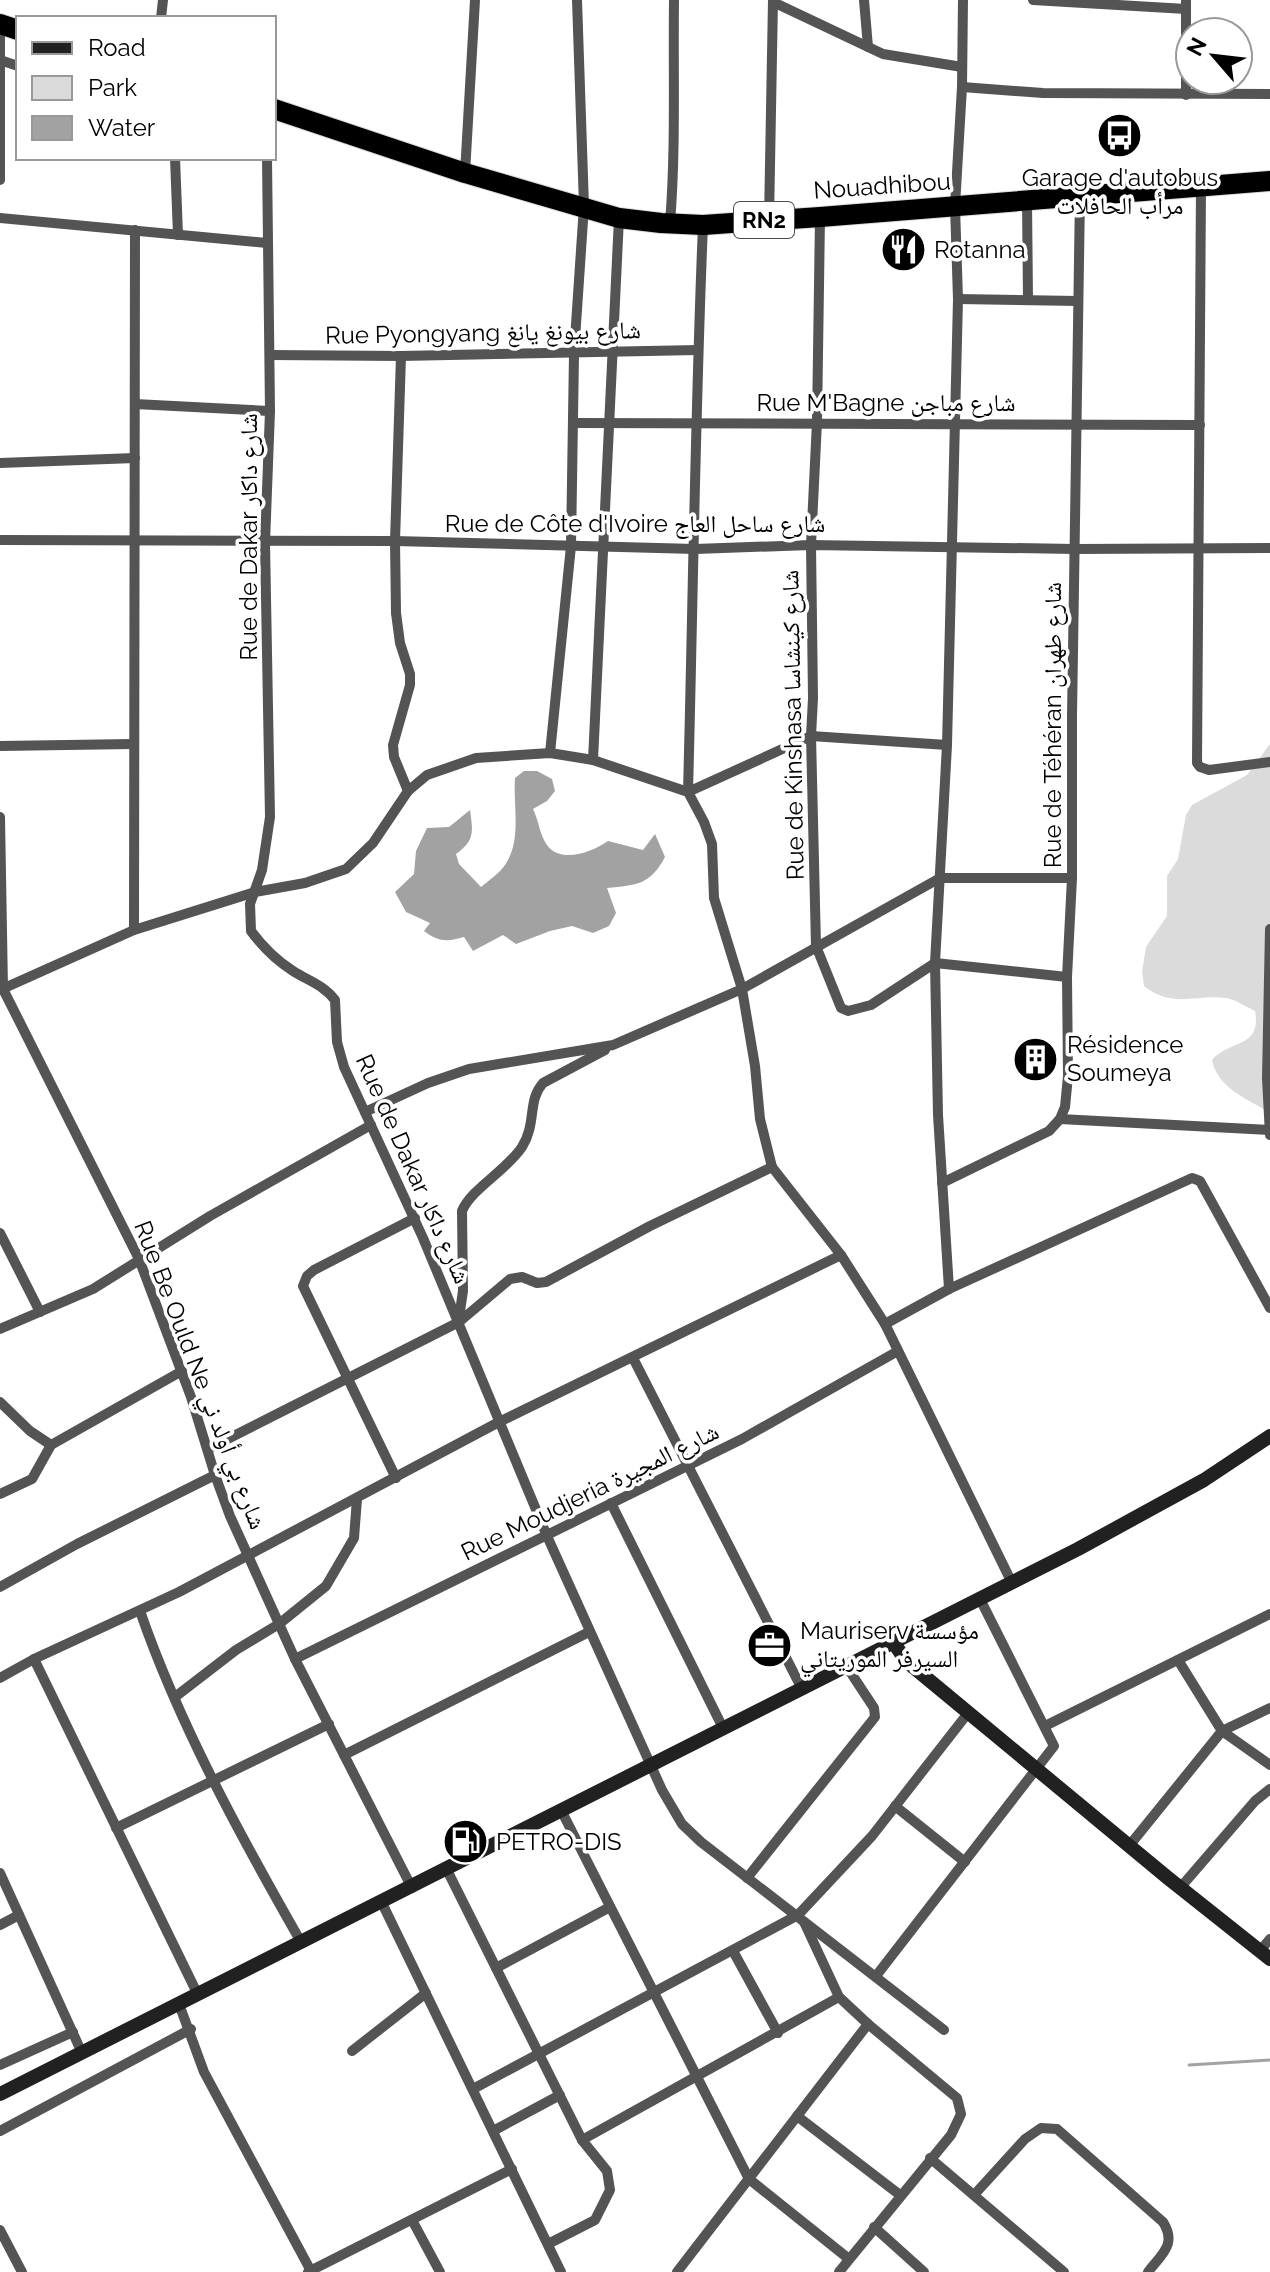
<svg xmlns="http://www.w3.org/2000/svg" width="1270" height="2272" viewBox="0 0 1270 2272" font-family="Raleway,'Noto Naskh Arabic',sans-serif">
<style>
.green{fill:#dbdbdb}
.water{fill:#a2a2a2}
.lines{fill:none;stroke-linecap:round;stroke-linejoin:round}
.stream{stroke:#a2a2a2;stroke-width:3}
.highway-casing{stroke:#dbdbdb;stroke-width:22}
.street{stroke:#545454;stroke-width:10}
.secondary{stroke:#212121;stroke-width:14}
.highway{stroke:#000;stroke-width:20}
.labels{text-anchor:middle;stroke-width:7;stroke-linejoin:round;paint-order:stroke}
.shield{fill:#fff;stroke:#4c4c4c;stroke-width:2}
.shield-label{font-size:22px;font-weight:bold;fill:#000}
.poi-label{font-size:24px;fill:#000;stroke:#fff;text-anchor:start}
.street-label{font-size:24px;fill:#000;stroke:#fff}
</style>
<rect width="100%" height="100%" fill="#fff"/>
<path class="green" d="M1270,744V1113C1247,1098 1218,1089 1212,1060C1228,1040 1262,1049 1255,1011C1246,1007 1235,999 1226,998C1194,994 1173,1009 1144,986L1142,972L1146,947L1167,916V876L1178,859L1186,815L1192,805L1247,775Z"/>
<path class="water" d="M524,771H537L552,779L555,791L547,801L533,809C538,819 539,830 544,840C556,866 591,853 608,841L643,850L655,834L665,857C650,885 637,885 607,888L616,913L609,926L593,933L572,926L550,931L516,944L503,935L473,951L464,937C448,942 438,942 424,931L430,923L406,912L395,892L414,874L416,851L427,828L449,827L470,810C473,832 475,840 456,854L459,864L481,887C489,880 499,874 505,865C522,840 513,807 515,778Z"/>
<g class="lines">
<path class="stream" d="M1189,2065L1270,2060"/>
<defs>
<g id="highway">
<path d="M0,24L18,30"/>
<path d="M274,109L465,173L619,218L661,223L703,225L820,217L1270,181"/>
</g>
</defs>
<use href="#highway" class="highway-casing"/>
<g class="street">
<path d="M864,0L868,47"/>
<path d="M1033,0L1186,9"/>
<path d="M1186,0V95"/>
<path d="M773,2L883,54L962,67"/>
<path d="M161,18L163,0"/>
<path d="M0,60L18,66"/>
<path d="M962,87L1043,93L1270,94"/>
<path d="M175,158L178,235"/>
<path d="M267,158L270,411L265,543L270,817L262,870L250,904L251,931C262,946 276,960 293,971C307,980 324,985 335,1000L337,1042L344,1067L423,1238L547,1536L662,1790L682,1824L701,1842L944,2030"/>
<path d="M465,173L475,0"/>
<path d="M0,180V24"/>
<path d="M1201,188L1197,763L1200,767L1209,770L1270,762"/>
<path d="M1027,200L1028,300"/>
<path d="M820,217L817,422L811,545L813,698L811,736L816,946L841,1008L848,1011L871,1005L935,963L1067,977"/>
<path d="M0,218L267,243"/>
<path d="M769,220L773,0"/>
<path d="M670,223C676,149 673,74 674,0"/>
<path d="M703,225C695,414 693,603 688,792L811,736L947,745"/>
<path d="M958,299L1078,301"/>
<path d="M270,355L401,356L698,350"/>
<path d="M401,356L395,541L396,613L400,643L410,674V685L393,745L394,757L408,791"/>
<path d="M135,404L270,411"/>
<path d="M573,423L1200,425"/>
<path d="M0,463L135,458"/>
<path d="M0,540L395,541L695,549L811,545L1075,549L1270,548"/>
<path d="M0,746L133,744"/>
<path d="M550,753L571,546L574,354L584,206L577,0"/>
<path d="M593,760L619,218"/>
<path d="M0,817L3,989L139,1259L191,1397L215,1475L230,1516L295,1659L412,1888"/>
<path d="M134,930L135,230"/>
<path d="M0,990L134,930L255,892L305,883L346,869L373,843L408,791L427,775L476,758L550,753L593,760L688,792L704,822L712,844L714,898L742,989L755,1066L760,1119L772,1167L841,1255L885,1324L1012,1583"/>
<path d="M365,1112L428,1083L469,1069L613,1045L742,989L940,878H1072"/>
<path d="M1060,1119L1270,1130"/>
<path d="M1270,1135L1267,1078L1270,929"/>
<path d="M942,1183L1049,1131L1060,1119L1065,1107L1068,1076L1067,977L1072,878V716L1080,196"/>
<path d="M0,1233L40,1312"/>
<path d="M949,1289L938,1115L935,963L947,745L958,299L955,206L962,87L963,0"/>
<path d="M459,1318L463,1291L462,1211C471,1189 506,1171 522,1147C537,1123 527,1101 543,1083L605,1050"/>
<path d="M885,1324L949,1289L1192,1178L1200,1181L1270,1308"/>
<path d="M0,1329L93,1289L210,1216L371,1125"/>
<path d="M633,1358L802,1689"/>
<path d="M0,1402L30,1431L51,1445"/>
<path d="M208,1449L459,1322L510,1279L522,1277L537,1283L546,1282L650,1226L772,1167"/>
<path d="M396,1478L303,1286L307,1276L314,1270L415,1218"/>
<path d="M0,1494L32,1479L51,1445L182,1371"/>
<path d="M611,1503L723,1728"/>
<path d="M0,1587L77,1544L215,1475"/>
<path d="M140,1611C179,1724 241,1837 301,1942"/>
<path d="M34,1659L198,1995"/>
<path d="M295,1659L742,1439L898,1351"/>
<path d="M1178,1660L1222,1731L1270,1765"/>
<path d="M0,1678L34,1659L179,1592L499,1422L841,1255"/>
<path d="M175,1697L236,1650L279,1624L326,1586L354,1538L357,1499"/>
<path d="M1045,1726L1270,1614"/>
<path d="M344,1755L589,1632"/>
<path d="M895,1806L965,1862"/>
<path d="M562,1812L749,2179L849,2259"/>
<path d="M116,1828L329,1724"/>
<path d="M1129,1846L1222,1731L1270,1708"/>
<path d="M447,1870L582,2140L607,2171L610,2190L595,2220L548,2244"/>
<path d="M0,1873L82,2053"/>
<path d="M747,1878L875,1717L874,1708L847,1667"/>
<path d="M1180,1888L1255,1801L1270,1789"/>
<path d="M382,1903L561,2272"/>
<path d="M0,1925L19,1915"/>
<path d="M733,1951L778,2033"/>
<path d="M1260,1951L1270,1939"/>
<path d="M496,1968L610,1907"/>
<path d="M876,1976L1054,1746L980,1599"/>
<path d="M179,2004L204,2072L311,2271"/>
<path d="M352,2051L426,1993"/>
<path d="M0,2065L73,2032"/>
<path d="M473,2089L798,1915L872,1836L968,1713"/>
<path d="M797,2116L900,2195"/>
<path d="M0,2131L191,2029"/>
<path d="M493,2131L560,2095"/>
<path d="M582,2140L839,1997"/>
<path d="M930,2158L1064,2272"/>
<path d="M974,2195L1025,2139L1041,2128L1057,2129L1163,2222C1177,2244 1162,2254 1148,2272"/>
<path d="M412,2220L440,2272"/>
<path d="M874,2227L924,2272"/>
<path d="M0,2230L22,2272"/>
<path d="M308,2272L512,2169"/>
<path d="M677,2272L868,2024L839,1997L804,1922"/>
<path d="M839,2272L951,2135L961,2114L957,2098L868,2024"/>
</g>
<g class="secondary">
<path d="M894,1643L906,1661L1168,1878L1270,1959"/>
<path d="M0,2094L1078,1549L1204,1480L1270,1436"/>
</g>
<use href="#highway" class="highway"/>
</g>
<defs>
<symbol id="bus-disc" viewBox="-11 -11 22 22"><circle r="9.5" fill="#000" stroke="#fff"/><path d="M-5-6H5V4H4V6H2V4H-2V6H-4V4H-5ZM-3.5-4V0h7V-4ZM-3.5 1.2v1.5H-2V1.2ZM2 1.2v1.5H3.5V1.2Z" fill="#fff"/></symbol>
<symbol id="restaurant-disc" viewBox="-11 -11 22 22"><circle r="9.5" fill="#000" stroke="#fff"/><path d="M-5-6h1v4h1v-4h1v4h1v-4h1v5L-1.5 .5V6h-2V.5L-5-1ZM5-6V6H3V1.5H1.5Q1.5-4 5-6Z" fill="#fff"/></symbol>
<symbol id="building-disc" viewBox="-11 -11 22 22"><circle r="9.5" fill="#000" stroke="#fff"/><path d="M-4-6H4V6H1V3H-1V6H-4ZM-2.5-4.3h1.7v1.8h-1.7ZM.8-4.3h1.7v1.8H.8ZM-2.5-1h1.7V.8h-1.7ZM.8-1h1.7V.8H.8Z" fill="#fff"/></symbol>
<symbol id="office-disc" viewBox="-11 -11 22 22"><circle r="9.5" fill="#000" stroke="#fff"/><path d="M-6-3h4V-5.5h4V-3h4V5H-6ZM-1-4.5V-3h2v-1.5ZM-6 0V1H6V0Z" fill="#fff"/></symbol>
<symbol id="fuel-disc" viewBox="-11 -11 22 22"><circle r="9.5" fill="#000" stroke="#fff"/><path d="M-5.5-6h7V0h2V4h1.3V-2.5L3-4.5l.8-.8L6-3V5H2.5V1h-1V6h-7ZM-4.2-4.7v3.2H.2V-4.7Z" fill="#fff"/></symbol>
</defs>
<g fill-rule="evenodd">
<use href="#bus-disc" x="1094" y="110" width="51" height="51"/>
<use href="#restaurant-disc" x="878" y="224" width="51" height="51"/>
<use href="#building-disc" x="1010" y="1034" width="51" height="51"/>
<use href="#office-disc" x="744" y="1620" width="51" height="51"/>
<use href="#fuel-disc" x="440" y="1816" width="51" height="51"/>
</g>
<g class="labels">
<rect class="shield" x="734" y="202" width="60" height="36" rx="6"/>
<g class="shield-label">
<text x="764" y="228">RN2</text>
</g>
<g class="poi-label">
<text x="1120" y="186" text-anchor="middle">Garage d'autobus<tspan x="1120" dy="28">مرأب الحافلات</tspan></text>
<text x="934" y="258">Rotanna</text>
<text x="1067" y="1053">Résidence<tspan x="1067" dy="28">Soumeya</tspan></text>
<text x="800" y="1639">Mauriserv مؤسسة<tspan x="800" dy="28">السيرفر الموريتاني</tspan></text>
<text x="496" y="1850">PETRO-DIS</text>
</g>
<g class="street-label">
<text transform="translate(882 186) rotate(-4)" y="8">Nouadhibou</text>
<text transform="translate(483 333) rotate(-1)" y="8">Rue Pyongyang شارع بيونغ يانغ</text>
<text x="886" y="411">Rue M'Bagne شارع مباجن</text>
<text x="635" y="532">Rue de Côte d'Ivoire شارع ساحل العاج</text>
<text transform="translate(249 537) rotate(-90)" y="8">Rue de Dakar شارع داكار</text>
<text transform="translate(793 725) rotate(-91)" y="8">Rue de Kinshasa شارع كينشاسا</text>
<text transform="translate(1053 725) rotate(-90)" y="8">Rue de Téhéran شارع طهران</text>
<text transform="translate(413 1169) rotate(66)" y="8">Rue de Dakar شارع داكار</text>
<text transform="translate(200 1375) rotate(69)" y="8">Rue Be Ould Ne شارع بي أولد ني</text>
<text transform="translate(590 1492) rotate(-26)" y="8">Rue Moudjeria شارع المجيرة</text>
</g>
</g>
<rect x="16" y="16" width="260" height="144" fill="#ffffff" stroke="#999999" stroke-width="2"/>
<rect x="32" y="42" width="40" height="12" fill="#212121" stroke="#999999" stroke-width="2"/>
<text x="88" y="56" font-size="24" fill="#000000">Road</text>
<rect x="32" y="76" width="40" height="24" fill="#dbdbdb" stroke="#999999" stroke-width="2"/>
<text x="88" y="96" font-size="24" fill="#000000">Park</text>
<rect x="32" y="116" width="40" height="24" fill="#a2a2a2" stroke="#999999" stroke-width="2"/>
<text x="88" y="136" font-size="24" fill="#000000">Water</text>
<g transform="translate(1214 56) rotate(298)"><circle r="38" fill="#ffffff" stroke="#999999" stroke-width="2"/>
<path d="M0-6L14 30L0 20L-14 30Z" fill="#000000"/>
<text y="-12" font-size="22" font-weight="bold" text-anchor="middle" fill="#000000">N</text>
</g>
</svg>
